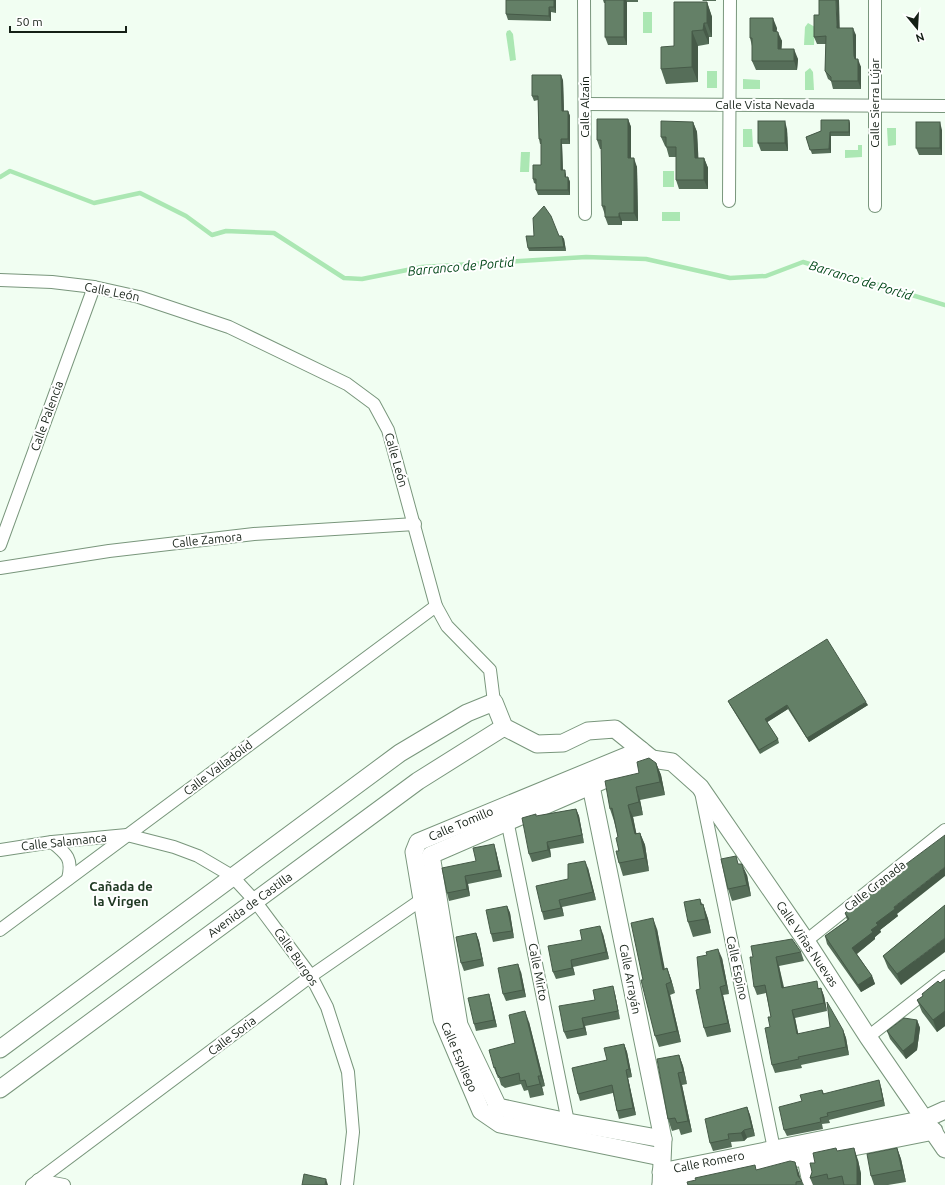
<svg xmlns="http://www.w3.org/2000/svg" width="945" height="1185" viewBox="0 0 945 1185" font-family="Ubuntu,sans-serif">
<style>
.water{fill:#abe7b3}
.lines{fill:none;stroke-linecap:round;stroke-linejoin:round}
.stream{stroke:#abe7b3;stroke-width:4.5}
.street-casing{stroke:#79967c;stroke-width:14}
.secondary-casing{stroke:#79967c;stroke-width:19}
.street{stroke:#fff;stroke-width:12}
.secondary{stroke:#fff;stroke-width:17}
.wall{fill:#566e59}
.shaded-wall{fill:#465a48}
.building{fill:#648067;stroke:#465a48}
.labels{text-anchor:middle;stroke-width:4;stroke-linejoin:round;paint-order:stroke}
.street-label{font-size:12px;fill:#152016;stroke:#fff}
.water-label{font-size:13px;font-style:italic;fill:#004617;stroke:#fff}
.neighbourhood-label{font-size:13px;font-weight:bold;fill:#1e3822;stroke:#fff}
</style>
<rect width="100%" height="100%" fill="#f1fef2"/>
<g class="water">
<rect x="643" y="12" width="9" height="21"/>
<path d="M808,23L815,27L814,45H804L805,27Z"/>
<path d="M510,30L513,34L516,60L510,61L506,34L507,31Z"/>
<path d="M810,68L813,72L814,90H805V72Z"/>
<rect x="707" y="71" width="10" height="17"/>
<path d="M743,79L760,80V89H743Z"/>
<path d="M887,128H896V145L888,146Z"/>
<path d="M743,129H752L753,147H743Z"/>
<path d="M858,145H862V157L845,158V150H858Z"/>
<path d="M521,152H530L529,172H520Z"/>
<rect x="663" y="171" width="11" height="16"/>
<rect x="662" y="212" width="18" height="9"/>
</g>
<g class="lines">
<path class="stream" d="M0,177L10,171L94,203L140,193L186,216L212,235L226,231L274,233L344,278L362,279L422,267L586,257L646,259L730,278L766,276L803,262L945,305"/>
<defs>
<g id="street">
<path d="M584,0L585,214"/>
<path d="M875,0V206"/>
<path d="M585,104L945,106"/>
<path d="M729,201L730,0"/>
<path d="M0,280L52,282L94,287L139,297L229,327L347,384L374,404L388,430L436,606L447,626L490,670L494,702"/>
<path d="M0,545L94,287"/>
<path d="M0,568L109,551L254,534L415,524"/>
<path d="M701,792L774,1149"/>
<path d="M506,815L568,1122L567,1129"/>
<path d="M52,842C67,854 73,859 68,879"/>
<path d="M0,850L52,842L127,835L174,847L198,856L232,876L255,901L311,976L327,1007L348,1072L353,1132L347,1185"/>
<path d="M0,930L436,606"/>
<path d="M806,941L945,830"/>
<path d="M868,1037L945,977"/>
<path d="M803,1157L809,1185"/>
<path d="M38,1180L64,1185"/>
<path d="M32,1185L311,976L421,900L429,897"/>
</g>
<g id="secondary">
<path d="M641,750L418,842L414,852L442,1019L481,1111L500,1124L661,1157"/>
<path d="M591,786L663,1139L661,1185"/>
<path d="M0,1049L400,753L467,713L494,702L504,727L537,744L563,743L588,731L615,729L652,759"/>
<path d="M0,1089L418,781L504,727"/>
<path d="M663,1139L568,1122L498,1107L459,1025L431,855L652,759L672,762L700,787L806,941L868,1037L945,1149"/>
<path d="M661,1172L925,1119L945,1110"/>
<path d="M661,1185L934,1131"/>
</g>
</defs>
<use href="#street" class="street-casing"/>
<use href="#secondary" class="secondary-casing"/>
<use href="#street" class="street"/>
<use href="#secondary" class="secondary"/>
</g>
<g class="wall">
<path d="M506,0H556V13L551,12V21L508,20L506,14Z"/>
<path d="M603,0H638V2H627V45H608L605,37V3H604Z"/>
<path d="M702,0H716V1H703Z"/>
<path d="M707,2L712,17V37H709V44L698,46V82L666,84L661,69L674,46Z"/>
<path d="M819,15L840,28L856,35V59L861,67V89H833L831,81L828,79L825,71L826,44H817L814,37Z"/>
<path d="M777,28L776,32L782,41L781,49L798,59L797,70H756L752,61V46L750,38Z"/>
<path d="M563,80L564,111H568L570,116V144H562L563,170L566,175V177H568L570,182V195H538L536,190V184L534,183L533,179L541,165V144H540L539,139L538,100L534,101L532,96Z"/>
<path d="M628,119L631,127V158L637,167L638,221H622V225H608L605,217V215L602,206V149H600L597,140Z"/>
<path d="M849,120L850,124V136H831V153L812,154L806,137Z"/>
<path d="M693,122L697,132L698,158H704L708,168V189H679L676,180V157H669L666,146H665L661,137Z"/>
<path d="M787,129L788,151H761L758,143Z"/>
<path d="M942,130V155H919L916,148Z"/>
<path d="M559,236H562L564,239L566,251H529L528,248Z"/>
<path d="M728,701L868,705L809,742L788,709L767,722L778,739L779,743L760,754L730,705Z"/>
<path d="M656,763L661,775L665,795L640,800L643,815L633,817L636,833H640L645,845L649,871L623,876L619,863L618,837L614,821L610,809L639,773Z"/>
<path d="M576,809L579,816L584,843L550,849L551,857L532,862L529,854L537,816Z"/>
<path d="M496,851L502,877L468,884L470,896L449,901L447,893L476,861Z"/>
<path d="M588,868L596,900L562,907L564,916L544,920L542,912L568,879Z"/>
<path d="M747,875L751,896L732,901L728,889Z"/>
<path d="M700,899L702,905L703,904L708,919L711,933L693,937L688,922Z"/>
<path d="M945,905L901,985L888,968L883,956Z"/>
<path d="M507,906L510,913L514,938L493,942L491,934Z"/>
<path d="M845,913L897,914L898,916L880,930L881,932L875,937V939L857,954L872,976L875,984L861,992L827,944L825,936L847,920Z"/>
<path d="M657,929L664,969L667,968L671,979L675,993L670,995L681,1042L659,1047L655,1036L643,980Z"/>
<path d="M476,933L479,941L484,966L464,971L461,963Z"/>
<path d="M603,934L609,959L573,967L575,975L556,979L553,972L582,940Z"/>
<path d="M801,952L804,961L779,966L784,987L821,988L824,996L827,1011L795,1018L798,1034L843,1030L846,1038L849,1055L801,1065L802,1068L775,1073L772,1065L770,1027L771,1017L766,993L757,995L754,987L753,957Z"/>
<path d="M722,958L729,994L723,995L731,1032L707,1037L704,1028L700,989Z"/>
<path d="M521,972L526,997L506,1001L503,994Z"/>
<path d="M945,979V1026L937,1032L922,1012L917,1000L923,996L922,994L940,983Z"/>
<path d="M615,994L620,1019L585,1026L587,1035L567,1039L564,1032L595,1000Z"/>
<path d="M491,1001L497,1027L476,1031L474,1024Z"/>
<path d="M917,1020L920,1028L917,1050L906,1059L890,1039L887,1031Z"/>
<path d="M529,1022L545,1086L542,1087L544,1095L530,1098L528,1090L524,1091L521,1084L505,1088L501,1085L499,1078H498L494,1068L515,1043Z"/>
<path d="M624,1044L627,1052L632,1077L628,1078L636,1115L619,1119L617,1111L613,1093L580,1101L578,1094L607,1060Z"/>
<path d="M679,1055L683,1066L687,1084L682,1085L692,1132L681,1135L679,1129L672,1131L668,1119Z"/>
<path d="M881,1087L885,1106L829,1120L830,1123L822,1124L823,1129L787,1136L784,1130L802,1101L822,1090L824,1094Z"/>
<path d="M747,1107L750,1115L755,1136L747,1138L744,1141L731,1142L732,1147L713,1151L710,1143Z"/>
<path d="M897,1148L901,1159L906,1182L888,1185H874L871,1176Z"/>
<path d="M837,1151L858,1160L861,1174V1185H813L810,1178L815,1163Z"/>
<path d="M795,1162L800,1178L802,1181L804,1185H688L756,1170Z"/>
</g>
<g class="shaded-wall">
<path d="M554,0H556V13L554,7Z"/>
<path d="M624,0H626L627,2V45L624,37Z"/>
<path d="M836,0H839L840,36L837,28Z"/>
<path d="M707,2L712,17V37L707,23Z"/>
<path d="M549,7L551,12V21L549,16Z"/>
<path d="M773,18L777,28L776,41L773,31Z"/>
<path d="M704,23L709,37V44L703,30Z"/>
<path d="M853,28L856,35V64L854,56Z"/>
<path d="M692,31L698,46V82L692,67Z"/>
<path d="M778,32L782,41L781,59L778,49Z"/>
<path d="M794,49L798,59L797,70L794,61Z"/>
<path d="M858,59L861,67V89L858,81Z"/>
<path d="M561,75L563,80L564,116L562,111Z"/>
<path d="M568,111L570,116V144L568,139Z"/>
<path d="M628,119L631,127V167L628,158Z"/>
<path d="M849,120L850,124V136L849,132Z"/>
<path d="M785,121L787,129L788,151L785,143Z"/>
<path d="M693,122L697,132L699,168L695,158Z"/>
<path d="M940,122L942,130V155L940,148Z"/>
<path d="M830,132L831,136V153L829,149Z"/>
<path d="M561,139L562,144L563,175L561,170Z"/>
<path d="M634,158L637,167L638,221L634,213Z"/>
<path d="M704,158L708,168V189L704,180Z"/>
<path d="M565,170L566,175V182L565,177Z"/>
<path d="M568,177L570,182V195L568,190Z"/>
<path d="M619,213L622,221V225L619,217Z"/>
<path d="M562,236L564,239L566,251L564,247Z"/>
<path d="M866,702L868,705L809,742L807,738Z"/>
<path d="M787,705L788,709L766,723L765,719Z"/>
<path d="M656,763L661,775L665,795L660,782Z"/>
<path d="M636,787L640,800L643,815L639,802Z"/>
<path d="M628,805L633,817L639,846L635,834Z"/>
<path d="M576,809L579,816L584,843L582,835Z"/>
<path d="M640,833L645,845L649,871L645,858Z"/>
<path d="M547,842L550,849L551,857L548,850Z"/>
<path d="M494,844L496,851L502,877L499,870Z"/>
<path d="M585,861L588,868L596,900L593,892Z"/>
<path d="M742,864L747,875L751,896L747,885Z"/>
<path d="M945,867V876L897,914L898,916L880,930L881,932L875,937V939L855,955L852,948L871,930L876,923L894,907Z"/>
<path d="M465,876L468,884L470,896L467,889Z"/>
<path d="M700,899L705,913L703,904L708,919L711,933L701,905Z"/>
<path d="M559,900L562,907L564,916L561,908Z"/>
<path d="M507,906L510,913L514,938L512,931Z"/>
<path d="M653,918L657,929L667,980L663,970Z"/>
<path d="M600,926L603,934L609,959L606,952Z"/>
<path d="M476,933L479,941L484,966L482,959Z"/>
<path d="M945,938V952L901,985L897,974Z"/>
<path d="M718,949L722,958L729,994L726,985Z"/>
<path d="M776,957L779,966L785,996L782,988Z"/>
<path d="M571,960L573,967L575,975L572,968Z"/>
<path d="M518,964L521,972L526,997L523,990Z"/>
<path d="M667,968L671,979L675,993L671,982Z"/>
<path d="M872,976L875,984L861,992L858,985Z"/>
<path d="M666,984L670,995L681,1042L677,1031Z"/>
<path d="M613,986L615,994L620,1019L618,1011Z"/>
<path d="M720,987L723,995L731,1032L728,1023Z"/>
<path d="M821,988L824,996L827,1011L824,1003Z"/>
<path d="M489,994L491,1001L497,1027L494,1020Z"/>
<path d="M792,1010L795,1018L800,1042L797,1034Z"/>
<path d="M525,1011L529,1022L545,1086L541,1076Z"/>
<path d="M945,1011V1026L937,1032L933,1020Z"/>
<path d="M582,1018L585,1026L587,1035L584,1028Z"/>
<path d="M917,1020L920,1028L917,1050L906,1059L903,1051Z"/>
<path d="M843,1030L846,1038L849,1055L846,1047Z"/>
<path d="M624,1044L627,1052L632,1077L629,1069Z"/>
<path d="M679,1055L683,1066L687,1084L683,1072Z"/>
<path d="M626,1070L628,1078L636,1115L633,1108Z"/>
<path d="M678,1073L682,1085L692,1132L688,1121Z"/>
<path d="M538,1076L542,1087L544,1095L540,1084Z"/>
<path d="M879,1080L881,1087L885,1106L883,1100Z"/>
<path d="M747,1107L750,1115L755,1136L752,1128Z"/>
<path d="M744,1130L747,1138L744,1141L741,1133Z"/>
<path d="M854,1148L858,1160L861,1174V1185H857Z"/>
<path d="M897,1148L901,1159L906,1182L902,1170Z"/>
<path d="M795,1162L799,1173L801,1181L798,1176Z"/>
<path d="M326,1179L328,1185H325Z"/>
</g>
<g class="building">
<path d="M506,0H554V7H549V16L506,14Z"/>
<rect x="605" y="0" width="19" height="37"/>
<path d="M819,0H836L837,28H853L854,56L855,59H858V81H831V77L825,71L826,36L814,37V15H819Z"/>
<path d="M674,2H707V23H704L703,30L692,31V67L661,69V47L674,46Z"/>
<path d="M750,18H773V31L778,32V49H794V61H752V38H750Z"/>
<path d="M532,75H561L562,111H568V139H561V170H565V177H568V190H536V179H533V165H541V139H539L538,96H532Z"/>
<path d="M597,119H628V158H634V213H619V217H605V206H602L601,140H597Z"/>
<path d="M821,120H849V132H830L829,149L810,150L806,137L821,131Z"/>
<path d="M661,121L693,122L695,158H704V180H676V147H666V137H661Z"/>
<rect x="758" y="121" width="27" height="22"/>
<rect x="916" y="122" width="24" height="26"/>
<path d="M544,206L551,216L559,236H562L564,247L528,248L526,236H534L533,218Z"/>
<path d="M827,639L866,702L807,738L787,705L765,719L778,739L759,750L728,701Z"/>
<path d="M649,758L656,763L660,782L636,787L639,802L628,805L635,834L640,833L645,858L619,863L616,851H619L616,838L618,837L612,808L610,809L605,781L639,773L637,762Z"/>
<path d="M576,809L582,835L547,842L548,850L529,854L522,818L536,814V816Z"/>
<path d="M945,835V867L894,907L895,909L876,923L878,925L871,930L873,932L852,948L872,976L858,985L825,936L849,919L845,913L874,888Z"/>
<path d="M494,844L499,870L465,876L467,889L447,893L442,868L476,861L473,848Z"/>
<path d="M736,856L738,864H742L747,885L728,889L721,859Z"/>
<path d="M585,861L593,892L559,900L561,908L542,912L536,886L568,879V864Z"/>
<path d="M700,899L701,905L703,904L706,919L688,922L684,902Z"/>
<path d="M945,905V938L897,974L883,956Z"/>
<path d="M507,906L512,931L491,934L486,910Z"/>
<path d="M653,918L663,970L667,968L671,982L666,984L677,1031L655,1036L641,980H643L631,923Z"/>
<path d="M600,926L606,952L571,960L572,968L553,972L548,946L582,940L580,930Z"/>
<path d="M476,933L482,959L461,963L456,937Z"/>
<path d="M792,939L801,952L776,957L782,988L817,981L818,989L821,988L824,1003L792,1010L797,1034L830,1027L827,1002L843,1030L846,1047L798,1057L799,1059L772,1065L765,1028L770,1027L768,1017H771L765,985L754,987L750,957H753L751,946Z"/>
<path d="M718,949L726,985L720,987L728,1023L704,1028L696,990L700,989L697,957L707,955L706,952Z"/>
<path d="M518,964L523,990L503,994L498,968Z"/>
<path d="M945,979V1011L933,1020L917,1000L923,996L922,994L938,981L940,983Z"/>
<path d="M613,986L618,1011L582,1018L584,1028L564,1032L559,1006L595,1000L593,990Z"/>
<path d="M489,994L494,1020L474,1024L468,998Z"/>
<path d="M525,1011L541,1076H538L540,1084L527,1087L525,1080L520,1081L519,1073L501,1078L497,1074L495,1067L494,1068L489,1050L515,1043L509,1015Z"/>
<path d="M904,1018L917,1020L914,1042L903,1051L887,1031Z"/>
<path d="M624,1044L629,1069L626,1070L633,1108L617,1111L612,1085L578,1094L572,1068L607,1060L604,1048Z"/>
<path d="M679,1055L683,1072L678,1073L688,1121L677,1123L675,1118L668,1119L657,1059Z"/>
<path d="M879,1080L883,1100L827,1113L828,1116L820,1118L821,1122L784,1130L779,1107L802,1101L800,1095L822,1090L823,1094Z"/>
<path d="M747,1107L752,1128L744,1130L741,1133L728,1134L729,1139L710,1143L705,1119Z"/>
<path d="M836,1148L837,1151L854,1148L857,1162V1185H844L842,1176L828,1179L827,1174L810,1178L812,1172L810,1163H815L813,1153Z"/>
<path d="M897,1148L902,1170L871,1176L867,1154Z"/>
<path d="M790,1161L795,1162L798,1176L802,1181L796,1182V1185H688L687,1182L696,1180L695,1178L755,1165L756,1170Z"/>
<path d="M304,1174L326,1179L325,1185H302Z"/>
</g>
<g class="labels">
<g class="street-label">
<text transform="translate(875 103) rotate(-90)" y="4">Calle Sierra Lújar</text>
<text x="765" y="109">Calle Vista Nevada</text>
<text transform="translate(585 107) rotate(-90)" y="4">Calle Alzaín</text>
<text transform="translate(112 292) rotate(11)" y="4">Calle León</text>
<text transform="translate(47 416) rotate(-70)" y="4">Calle Palencia</text>
<text transform="translate(396 460) rotate(74)" y="4">Calle León</text>
<text transform="translate(207 540) rotate(-6)" y="4">Calle Zamora</text>
<text transform="translate(218 768) rotate(-37)" y="4">Calle Valladolid</text>
<text transform="translate(461 824) rotate(-23)" y="4">Calle Tomillo</text>
<text transform="translate(64 842) rotate(-6)" y="4">Calle Salamanca</text>
<text transform="translate(875 886) rotate(-38)" y="4">Calle Granada</text>
<text transform="translate(250 905) rotate(-36)" y="4">Avenida de Castilla</text>
<text transform="translate(807 944) rotate(56)" y="4">Calle Viñas Nuevas</text>
<text transform="translate(296 957) rotate(55)" y="4">Calle Burgos</text>
<text transform="translate(737 968) rotate(78)" y="4">Calle Espino</text>
<text transform="translate(538 972) rotate(79)" y="4">Calle Mirto</text>
<text transform="translate(630 979) rotate(79)" y="4">Calle Arrayán</text>
<text transform="translate(232 1036) rotate(-37)" y="4">Calle Soria</text>
<text transform="translate(459 1057) rotate(67)" y="4">Calle Espliego</text>
<text transform="translate(709 1162) rotate(-11)" y="4">Calle Romero</text>
</g>
<g class="water-label">
<text transform="translate(461 266) rotate(-5)" y="5">Barranco de Portid</text>
<text transform="translate(861 280) rotate(17)" y="5">Barranco de Portid</text>
</g>
<g class="neighbourhood-label">
<text x="121" y="891">Cañada de<tspan x="121" dy="15">la Virgen</tspan></text>
</g>
</g>
<g transform="translate(917 28) rotate(162)" stroke="#ffffff" stroke-width="3" paint-order="stroke">
<path d="M0-3L7 15L0 10L-7 15Z" fill="#152016"/>
<text y="-6" font-size="11" font-weight="bold" text-anchor="middle" fill="#152016">N</text>
</g>
<path d="M10 26v6h116v-6" fill="none" stroke="#152016" stroke-width="2"/>
<text x="16" y="26" font-size="12" fill="#152016" stroke="#ffffff" stroke-width="3" paint-order="stroke">50 m</text>
</svg>
